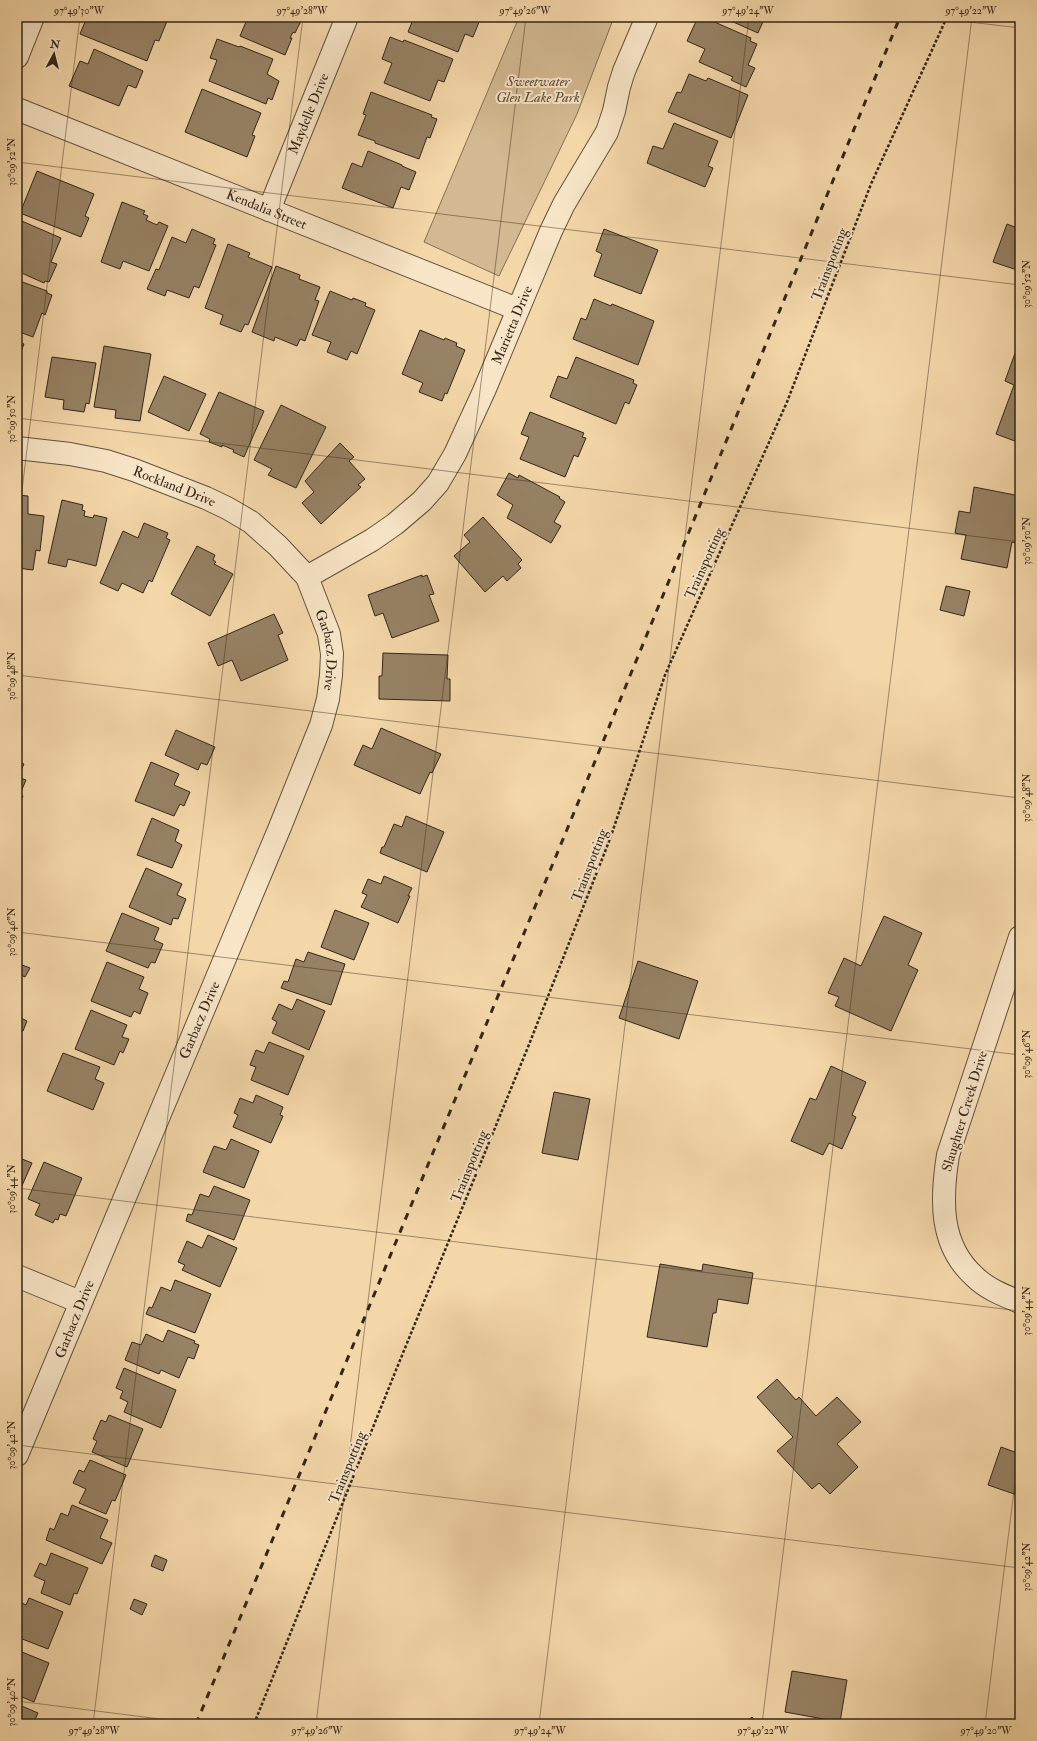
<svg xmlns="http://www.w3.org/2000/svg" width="1037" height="1741" viewBox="0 0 1037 1741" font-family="'IM FELL Double Pica',serif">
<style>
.green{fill:#d3b991;stroke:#827056}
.building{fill:#978265;stroke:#32261b}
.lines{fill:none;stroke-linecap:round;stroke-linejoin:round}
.minor-casing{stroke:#62523e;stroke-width:24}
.path{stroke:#32261b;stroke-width:2.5;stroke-dasharray:3 2;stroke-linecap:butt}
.minor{stroke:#f8e5c7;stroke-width:22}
.rail{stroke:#32261b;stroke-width:3;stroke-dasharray:7 7;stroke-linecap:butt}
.ticks{fill:none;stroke:#32261b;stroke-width:1;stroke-opacity:0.45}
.labels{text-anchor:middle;stroke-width:4;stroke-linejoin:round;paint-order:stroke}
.park-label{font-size:14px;font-style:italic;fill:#5a4b38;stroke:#f8e5c7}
.street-label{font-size:14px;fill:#32261b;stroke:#f8e5c7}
.neatline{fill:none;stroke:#32261b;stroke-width:1.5}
.ticks-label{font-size:10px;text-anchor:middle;fill:#32261b}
</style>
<rect width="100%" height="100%" fill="#f4d7a9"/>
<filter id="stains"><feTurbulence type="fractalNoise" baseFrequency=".005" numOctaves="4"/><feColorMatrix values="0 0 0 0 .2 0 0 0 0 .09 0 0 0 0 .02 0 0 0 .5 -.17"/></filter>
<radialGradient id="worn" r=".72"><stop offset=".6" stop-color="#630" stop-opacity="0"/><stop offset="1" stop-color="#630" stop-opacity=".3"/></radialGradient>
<path class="green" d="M519,17H614L577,114L499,276L424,242Z"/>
<g class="building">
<path d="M87,17H163L164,18L163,20L167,21L159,41L155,40L147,61L80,34Z"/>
<path d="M248,17H303L295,33L293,32L290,38H292L285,55L240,36Z"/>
<path d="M414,17H481L473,37L465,34L458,52L408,32Z"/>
<path d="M698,17L709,21L710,20L751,38L750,41L757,44L748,65L755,68L746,87L731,80L733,77L699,62L705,49L687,41Z"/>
<path d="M722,17H765L758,33Z"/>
<path d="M390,37L403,42L404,40L453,59L444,82L438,80L430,101L384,83L392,63L382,59Z"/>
<path d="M217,39L239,47L240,46L273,59L267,74L279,81L272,100L268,98L266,104L209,81L217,60L210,58Z"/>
<path d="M94,49L143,71L136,88L128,85L119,106L69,86L80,61L88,64Z"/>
<path d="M689,74L706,81L708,78L748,95L731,138L668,112L677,92L681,93Z"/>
<path d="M202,89L261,113L252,135L255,136L247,157L185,132Z"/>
<path d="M371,92L432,115L431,117L437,119L430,138L427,137L419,159L375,143V141L358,135L366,115L363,114Z"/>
<path d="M674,123L718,141L708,166L713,168L705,187L647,163L653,146L663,149Z"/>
<path d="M368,151L402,165V166L416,172L409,190L401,187L393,208L342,188L352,163L362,167Z"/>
<path d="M37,171L94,194L85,216L89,218L81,237L20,213Z"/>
<path d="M122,202L145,211L143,214L148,216L146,220L157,225L159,222L168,226L149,271L123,261L120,269L101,262Z"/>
<path d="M17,219L61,238L51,262L57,264L49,282L45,281L44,283L17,271Z"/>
<path d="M1007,224L1020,229V271L993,262Z"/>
<path d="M192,229L215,239L213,244L216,245L199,288L194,286L189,298L167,290L165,296L147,289L156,269L159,270L172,237L186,243Z"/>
<path d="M604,229L658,250L641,294L594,276L602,254L596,251Z"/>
<path d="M228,244L250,253L248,257L272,267L248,325L245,324L241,332L220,324L223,315L205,308Z"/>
<path d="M276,266L300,275L299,279L320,287L315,300L319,301L305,341L300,339L297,346L275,337L274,341L252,332Z"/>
<path d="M17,280L47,291V293L52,295L45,315L42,313L33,337L17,331Z"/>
<path d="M330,291L352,300L353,298L366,303L365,306L375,310L357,354L351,351L347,360L327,352L331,342L312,335Z"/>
<path d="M594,299L611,306L612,304L654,321L638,365L573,339L581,318L586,320Z"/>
<path d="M420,330L444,340L445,338L457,343L456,346L465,350L447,394L445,393L442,401L419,392L423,383L402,374Z"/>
<path d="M17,338L20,339L19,342L24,344L17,361Z"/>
<path d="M1018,345L1020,346V443L996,434L1014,385L1005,381Z"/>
<path d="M104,346L151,354L140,421L115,418L116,410L94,407Z"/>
<path d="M52,357L96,363L89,404L86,403L84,412L63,409L64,400L45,397Z"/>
<path d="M576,357L634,380L633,383L637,385L629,404L625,402L616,424L550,397L558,376L567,379Z"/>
<path d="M164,376L206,394L189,431L148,412Z"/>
<path d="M219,392L264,411L244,457L233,452L234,450L222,445V447L209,442L210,439L200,434Z"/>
<path d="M281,405L326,427L296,488L268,475L272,469L254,460Z"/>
<path d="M530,412L584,433L582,437L586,438L578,457L574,455L565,477L520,459L529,437L521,434Z"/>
<path d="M340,443L354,457L349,461L365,479L358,485L361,487L321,524L302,503L314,492L305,481Z"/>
<path d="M509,473L518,478L519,475L560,497L559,498L565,502L554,522L561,526L551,543L507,518L513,505L497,495Z"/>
<path d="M974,487L1020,496V520L1015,543L1012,542L1007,568L961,559L966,535L955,533L959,511L970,513Z"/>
<path d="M17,495L28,496V514L44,516L40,551L36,550L33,570L17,568Z"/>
<path d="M62,500L83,505L82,510L85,511L84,516L93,518L94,515L107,518L96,566L68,559L66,567L48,563Z"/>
<path d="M483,517L522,560L518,564L521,568L507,581L503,576L485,592L454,556L470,542L464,535Z"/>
<path d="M144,523L168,533L166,538L170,540L152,582L149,580L143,593L122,583L118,591L100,583L123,531L138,538Z"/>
<path d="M197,546L215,555L213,560L216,562L214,564L233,574L210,616L171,594Z"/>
<path d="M422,575V577L427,575L434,594L429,595L439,621L392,638L383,613L375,616L368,595Z"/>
<path d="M946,586L970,591L964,616L940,610Z"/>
<path d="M274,614L283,633L278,635L288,660L241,681L232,660L218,666L208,643Z"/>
<path d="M383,653L448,655L447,679H450V701L379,699V676H382Z"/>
<path d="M381,728L441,754L432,773L430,772L420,794L354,765L363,745L372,749Z"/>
<path d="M176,730L215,747L207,765L201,763L198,770L165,755Z"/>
<path d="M17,761L24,764L18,777L26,780L20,794L23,796L17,810Z"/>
<path d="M151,762L179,774L174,785L190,792L184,806L180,804L174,816L135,801Z"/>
<path d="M406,816L444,832L427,872L380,853L382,847H384L394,824L402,827Z"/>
<path d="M152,818L179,830L175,841L182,845L172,868L137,855Z"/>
<path d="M146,868L182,884L177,895L186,899L178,919L173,918L171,925L129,907Z"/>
<path d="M384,876L412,888L408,896H410L398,923L361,907L367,895L362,893L368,879L381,884Z"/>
<path d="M335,910L369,923L354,960L321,947Z"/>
<path d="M122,913L159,928L154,940L163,944L155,963L151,962L148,968L106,951Z"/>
<path d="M884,916L922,933L908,965L918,970L891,1031L835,1006L839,997L828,993L844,958L861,966Z"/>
<path d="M308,952L345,964L331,1005L281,988L284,981L288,982L296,959L304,962Z"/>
<path d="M638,961L698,981L679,1039L619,1018Z"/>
<path d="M107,962L144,977L139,989L148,993L140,1014L134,1011L131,1017L91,1001Z"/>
<path d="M17,963L30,968L25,977L17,973Z"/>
<path d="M297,999L325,1011L309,1050L272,1033L277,1022L272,1019L279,1004L292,1010Z"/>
<path d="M91,1010L127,1025L122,1037L129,1039L123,1053L120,1051L114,1065L75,1049Z"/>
<path d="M17,1016L27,1021L23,1031L17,1029Z"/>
<path d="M269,1042L304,1056L288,1095L251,1080L256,1067L250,1065L256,1050L264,1053Z"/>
<path d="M63,1053L100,1067L95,1079L104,1083L93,1110L47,1091Z"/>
<path d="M831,1066L866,1082L852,1115L856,1117L842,1149L829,1143L823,1155L791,1141L810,1098L816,1100Z"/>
<path d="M554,1092L590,1099L578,1160L542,1153Z"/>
<path d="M256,1095L283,1107L280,1115L283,1116L271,1143L233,1127L238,1115L234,1113L240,1098L253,1103Z"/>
<path d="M231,1139L259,1151L244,1188L203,1172L214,1146L226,1150Z"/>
<path d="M17,1157L32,1163L17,1197Z"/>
<path d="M44,1162L82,1178L66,1216L60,1214L58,1220L55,1219L53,1223L35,1215L40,1204L28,1199Z"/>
<path d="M214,1186L250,1200L234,1240L186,1221L188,1214L192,1215L200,1194L209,1197Z"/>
<path d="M208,1235L237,1248L220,1287L182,1270L185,1265L178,1262L187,1241L202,1248Z"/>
<path d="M660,1264L702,1271L703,1264L753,1273L748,1304L718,1299L716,1313H713L707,1347L647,1337Z"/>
<path d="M175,1280L211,1294L195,1333L146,1314L149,1307L152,1308L161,1287L171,1291Z"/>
<path d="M168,1330L195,1341L194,1343L199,1345L194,1359L188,1357L179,1378L161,1370L159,1374L125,1360L132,1342L141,1345L146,1334L163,1342Z"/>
<path d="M124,1368L176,1390L161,1428L124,1412L128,1402L120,1398L123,1391L116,1388Z"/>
<path d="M777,1379L796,1400L799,1397L816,1416L837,1397L861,1422L837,1444L858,1467L830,1494L819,1483L812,1489L777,1451L793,1437L757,1397Z"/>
<path d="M109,1415L143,1429L127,1467L92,1452L97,1441L93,1439L101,1420L106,1422Z"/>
<path d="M1001,1447L1020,1454V1496L988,1485Z"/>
<path d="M90,1460L126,1475L115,1501L112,1500L106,1514L79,1503L86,1489L73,1483L79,1470L84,1472Z"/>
<path d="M72,1505L108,1520L100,1538L112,1543L102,1564L46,1540L50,1528L54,1530L61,1513L68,1516Z"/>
<path d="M51,1553L88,1568L77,1594L74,1593L70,1605L41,1593L45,1581L34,1576L40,1563L46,1566Z"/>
<path d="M155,1555L167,1560L163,1571L151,1566Z"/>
<path d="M29,1598L63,1612L48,1649L17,1637V1609L20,1602L26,1605Z"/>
<path d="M134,1599L147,1604L142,1615L130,1609Z"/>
<path d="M17,1650L49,1663L34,1702L17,1695Z"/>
<path d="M792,1671L847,1680L840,1722L785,1712Z"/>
<path d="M17,1704L38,1713L33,1724H17Z"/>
<path d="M752,1717L758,1724H744Z"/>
</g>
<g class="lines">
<defs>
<g id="minor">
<path d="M17,57L33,17"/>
<path id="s1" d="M17,109L517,309"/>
<path id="s2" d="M269,210L347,17"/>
<path id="s3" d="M17,448L70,454L106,461L134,470L206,498L227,508L251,522L278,546L307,577L329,634L332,654L331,675L328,699L321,725L280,827L17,1455"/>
<path id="s4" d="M307,577L372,540L395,524L422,501L438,483L455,454L484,391L551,231L564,204L607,132L614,111L619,87L624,71L647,17"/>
<path d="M1020,937L948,1155C941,1199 939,1245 975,1277C987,1289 1005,1296 1020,1302"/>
<path d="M17,1276L80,1302"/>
</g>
</defs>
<use href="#minor" class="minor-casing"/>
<path class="path" d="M254,1724L394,1375L528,1047L610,839L665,675L787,402L871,184L947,17"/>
<use href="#minor" class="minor"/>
<path class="rail" d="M196,1724L566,832L900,17"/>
</g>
<path class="ticks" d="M927,17L1020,28M17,162L1020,285M17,418L1020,542M17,531L80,17M17,675L1020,798M17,932L1020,1055M17,1188L1020,1311M17,1445L1020,1568M17,1701L200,1724M93,1724L303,17M316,1724L526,17M539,1724L749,17M762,1724L972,17M985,1724L1020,1442"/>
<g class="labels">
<g class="park-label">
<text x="538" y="86">Sweetwater<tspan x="538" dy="16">Glen Lake Park</tspan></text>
</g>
<g class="street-label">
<text dy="5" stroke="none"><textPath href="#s2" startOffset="104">Maydelle Drive</textPath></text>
<text dy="5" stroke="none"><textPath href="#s1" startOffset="269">Kendalia Street</textPath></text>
<text transform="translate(829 264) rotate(-69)" y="5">Trainspotting</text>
<text dy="5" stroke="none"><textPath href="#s4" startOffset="337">Marietta Drive</textPath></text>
<text dy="5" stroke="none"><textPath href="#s3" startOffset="163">Rockland Drive</textPath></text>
<text transform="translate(704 563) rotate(-66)" y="5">Trainspotting</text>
<text dy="5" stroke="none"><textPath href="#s3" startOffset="403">Garbacz Drive</textPath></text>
<text transform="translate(589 865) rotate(-69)" y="5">Trainspotting</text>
<text transform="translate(199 1020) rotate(-67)" y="5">Garbacz Drive</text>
<text transform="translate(964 1111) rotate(-73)" y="5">Slaughter Creek Drive</text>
<text transform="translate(469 1166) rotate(-68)" y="5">Trainspotting</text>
<text transform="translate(74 1319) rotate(-68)" y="5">Garbacz Drive</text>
<text transform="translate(347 1467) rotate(-68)" y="5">Trainspotting</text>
</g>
</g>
<rect width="1037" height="1741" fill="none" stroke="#f4d7a9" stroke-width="44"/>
<g transform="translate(54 54) rotate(7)" stroke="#f8e5c7" stroke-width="3" paint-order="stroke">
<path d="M0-3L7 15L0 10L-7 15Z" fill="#32261b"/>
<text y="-6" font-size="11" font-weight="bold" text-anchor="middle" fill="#32261b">N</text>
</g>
<rect x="22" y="22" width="993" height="1697" class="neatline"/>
<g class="ticks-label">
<text x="79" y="14">97°49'30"W</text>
<text x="302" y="14">97°49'28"W</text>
<text x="525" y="14">97°49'26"W</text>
<text x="748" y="14">97°49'24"W</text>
<text x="971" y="14">97°49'22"W</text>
<text transform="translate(11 162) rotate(-90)" y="4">30°09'52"N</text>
<text transform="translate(1026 284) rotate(-90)" y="4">30°09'52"N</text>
<text transform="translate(11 419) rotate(-90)" y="4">30°09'50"N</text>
<text transform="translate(1026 541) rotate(-90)" y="4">30°09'50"N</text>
<text transform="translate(11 676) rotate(-90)" y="4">30°09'48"N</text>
<text transform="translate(1026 798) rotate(-90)" y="4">30°09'48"N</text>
<text transform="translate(11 932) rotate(-90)" y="4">30°09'46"N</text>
<text transform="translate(1026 1054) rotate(-90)" y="4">30°09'46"N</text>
<text transform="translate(11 1189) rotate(-90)" y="4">30°09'44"N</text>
<text transform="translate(1026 1311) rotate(-90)" y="4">30°09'44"N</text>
<text transform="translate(11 1445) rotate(-90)" y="4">30°09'42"N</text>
<text transform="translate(1026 1567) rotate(-90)" y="4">30°09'42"N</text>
<text transform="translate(11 1702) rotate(-90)" y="4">30°09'40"N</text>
<text x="94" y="1734">97°49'28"W</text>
<text x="317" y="1734">97°49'26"W</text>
<text x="540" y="1734">97°49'24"W</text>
<text x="763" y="1734">97°49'22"W</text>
<text x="986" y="1734">97°49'20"W</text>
</g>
<rect width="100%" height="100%" filter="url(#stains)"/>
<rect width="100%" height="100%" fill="url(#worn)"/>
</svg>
